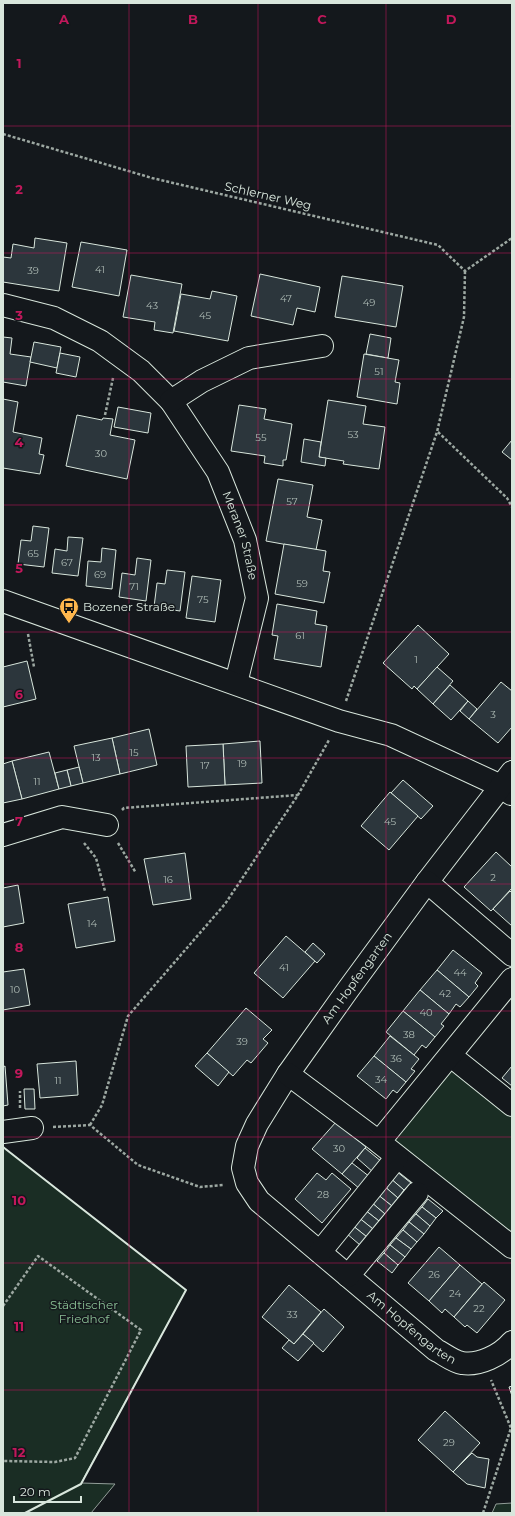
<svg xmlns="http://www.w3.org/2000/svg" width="515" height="1516" viewBox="0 0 515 1516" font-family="Montserrat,sans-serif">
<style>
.green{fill:#1a2d24;stroke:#939e99}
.building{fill:#2c363c;stroke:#d8e6dc}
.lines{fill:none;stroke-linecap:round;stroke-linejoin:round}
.minor-casing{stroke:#d8e6dc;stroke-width:24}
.path{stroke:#9da8a2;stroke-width:2.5;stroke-dasharray:3 2;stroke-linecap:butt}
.minor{stroke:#14181c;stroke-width:22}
.wall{stroke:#d8e6dc;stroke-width:2}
.grid{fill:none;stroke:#c2185b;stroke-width:1;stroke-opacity:0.55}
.labels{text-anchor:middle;stroke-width:3;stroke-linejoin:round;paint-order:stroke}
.number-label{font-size:10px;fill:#adbab4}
.street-label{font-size:12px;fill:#d8e6dc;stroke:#14181c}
.poi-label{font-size:12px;fill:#d8e6dc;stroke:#14181c;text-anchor:start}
.park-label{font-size:12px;fill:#8ac095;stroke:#14181c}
.grid-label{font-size:13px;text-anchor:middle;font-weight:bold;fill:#c2185b;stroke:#14181c;stroke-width:3;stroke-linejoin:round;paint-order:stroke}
</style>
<rect width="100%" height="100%" fill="#14181c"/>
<g class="green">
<path d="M449,1065L512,1113V1241L388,1139Z"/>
<path d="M3,1147L186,1290L81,1483L115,1484L91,1513H3Z"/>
<path d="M512,1503V1513H492L496,1504Z"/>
</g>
<g class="building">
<path d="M35,238L67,243L59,291L3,282V257L11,258L13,244L34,248Z"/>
<path d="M81,242L127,250L119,296L72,287Z"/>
<path d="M260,274L320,287L315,312L297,308L293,325L251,316Z"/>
<path d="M131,275L182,284L173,333L154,330L155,322L123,317Z"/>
<path d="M342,276L403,286L396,327L335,317Z"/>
<path d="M212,291L237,296L228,341L174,331L181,294L210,299Z"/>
<path d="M370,334L391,338L388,358L366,354Z"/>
<path d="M3,337L12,338L10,354L31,357L26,386L3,382Z"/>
<path d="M34,342L61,347L57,368L30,362Z"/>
<path d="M60,353L80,357L76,377L56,373Z"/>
<path d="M364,354L399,360L395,382L400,383L397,404L357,397Z"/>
<path d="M3,399L18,402L13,432L42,438L39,454L44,455L40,474L3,468Z"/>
<path d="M328,400L366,406L363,424L385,427L379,469L343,464L344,461L319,457Z"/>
<path d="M239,405L266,409L264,419L292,424L286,460H283V466L264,463L265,456L231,451Z"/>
<path d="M118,407L151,413L148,433L114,427Z"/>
<path d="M77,415L102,420L103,418L113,419L110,435L135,440L127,479L66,466Z"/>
<path d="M304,439L321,442L319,457L326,458L325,466L301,462Z"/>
<path d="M512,440V460L502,452Z"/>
<path d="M278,479L313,485L307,517L322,520L316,550L266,541Z"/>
<path d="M33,526L49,528L44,567L18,564L21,540L31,541Z"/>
<path d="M68,537L83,538L78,576L52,573L55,549L67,551Z"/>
<path d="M284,544L326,551L323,571L330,572L324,603L275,594Z"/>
<path d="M102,548L116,550L112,589L86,586L88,561L101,562Z"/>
<path d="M137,558L151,560L146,601L119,597L122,573L135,575Z"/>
<path d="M167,570L185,572L180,611L154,607L157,583L165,584Z"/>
<path d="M192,576L221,580L215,622L186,618Z"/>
<path d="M277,604L317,611L315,624L327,626L321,667L274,659L278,636L272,635Z"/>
<path d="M418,625L449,654L417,689L414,686L412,689L383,663Z"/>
<path d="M27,661L36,699L3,707V667Z"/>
<path d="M437,667L453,681L433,704L417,689Z"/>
<path d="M501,682L512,691V727L498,743L469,719Z"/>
<path d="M450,685L468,701L451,720L433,704Z"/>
<path d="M468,701L477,709L469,719L460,711Z"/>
<path d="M149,729L157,765L120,774L112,738Z"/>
<path d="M112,738L120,774L83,783L74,746Z"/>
<path d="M260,741L262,783L225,785L223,744Z"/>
<path d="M223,744L225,785L188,787L186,746Z"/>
<path d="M49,752L59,789L22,799L12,761Z"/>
<path d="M12,761L22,799L3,803V764Z"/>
<path d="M79,767L83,783L71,786L67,770Z"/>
<path d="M67,770L71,786L59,789L55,773Z"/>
<path d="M403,780L433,806L421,819L391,793Z"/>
<path d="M390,792L418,816L389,850L361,826Z"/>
<path d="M496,852L512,867V888L491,911L464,887Z"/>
<path d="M185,853L191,899L153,905L144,859Z"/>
<path d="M18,885L24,923L3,927V888Z"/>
<path d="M510,891L512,893V926L493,909Z"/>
<path d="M108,897L115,941L76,948L68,904Z"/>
<path d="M286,936L315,961L283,998L254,973Z"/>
<path d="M313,943L325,954L317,963L305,952Z"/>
<path d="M453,950L482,973L475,983L478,986L469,997L437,970Z"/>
<path d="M24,969L30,1005L3,1010V972Z"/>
<path d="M437,970L469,997L460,1007L456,1004L449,1014L420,990Z"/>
<path d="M420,990L449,1014L441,1024L444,1026L435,1037L403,1011Z"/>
<path d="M246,1008L272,1030L263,1039L268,1043L251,1063L247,1060L233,1076L207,1053Z"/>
<path d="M403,1011L435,1037L426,1048L422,1045L414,1055L386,1032Z"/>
<path d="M390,1036L419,1059L411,1069L415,1071L406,1082L374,1056Z"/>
<path d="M207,1053L229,1072L218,1086L195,1066Z"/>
<path d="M374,1056L406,1082L397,1093L393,1090L386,1099L357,1076Z"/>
<path d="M76,1061L78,1095L40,1098L37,1064Z"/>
<path d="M5,1066L8,1105L3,1106V1067Z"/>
<path d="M512,1066V1086L502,1078Z"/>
<path d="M24,1089H34L35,1109H25Z"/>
<path d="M336,1122L366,1147L342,1174L312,1149Z"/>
<path d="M365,1148L382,1162L374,1173L357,1158Z"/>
<path d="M352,1163L370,1177L360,1189L342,1174Z"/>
<path d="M396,1171L411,1183L404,1190L390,1178Z"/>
<path d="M317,1173L326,1180L332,1173L351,1189L322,1223L295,1199Z"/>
<path d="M390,1178L404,1190L398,1198L384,1186Z"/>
<path d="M384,1186L398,1198L392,1206L377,1194Z"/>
<path d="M377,1194L392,1206L385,1214L371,1202Z"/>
<path d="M428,1199L443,1211L436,1218L422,1207Z"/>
<path d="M371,1202L385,1214L379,1221L365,1210Z"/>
<path d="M422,1207L436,1218L430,1226L416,1214Z"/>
<path d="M365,1210L379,1221L373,1229L358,1217Z"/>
<path d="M416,1214L430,1226L424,1234L409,1222Z"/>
<path d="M358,1217L373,1229L367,1237L352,1225Z"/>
<path d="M409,1222L424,1234L417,1242L403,1230Z"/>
<path d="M352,1225L367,1237L360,1245L346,1233Z"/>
<path d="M403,1230L417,1242L411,1249L396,1238Z"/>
<path d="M396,1238L411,1249L405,1257L390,1245Z"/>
<path d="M390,1245L405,1257L398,1265L384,1253Z"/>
<path d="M439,1247L460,1265L429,1301L408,1283Z"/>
<path d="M384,1253L398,1265L392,1273L377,1261Z"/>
<path d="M460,1265L482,1284L454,1317L445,1309L442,1313L429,1301Z"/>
<path d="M484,1282L505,1300L477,1333L467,1325L465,1327L454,1317Z"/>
<path d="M289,1285L321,1312L294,1344L262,1317Z"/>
<path d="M324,1309L344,1327L323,1352L303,1334Z"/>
<path d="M303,1334L314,1343L298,1361L282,1348L289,1340L294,1344Z"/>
<path d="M512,1386V1396L509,1387Z"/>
<path d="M445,1411L480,1443L453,1472L418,1440Z"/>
<path d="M472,1453L477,1457L489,1459L485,1488L467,1484L453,1472Z"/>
</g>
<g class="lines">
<defs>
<g id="minor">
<path id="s1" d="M3,305L54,318L100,341L141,371L171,401L218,472L245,540L257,598L236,683"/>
<path d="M171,401L202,381L249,358L322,346"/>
<path d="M3,601L339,721L391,735L501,786L511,794"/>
<path id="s2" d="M512,772L427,882L347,991L288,1074L257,1124L247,1146L243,1168L247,1183L259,1201L436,1350C444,1354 454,1362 462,1363C479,1366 501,1355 512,1342"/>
<path d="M3,835L62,817L107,825"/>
<path d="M427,882L512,955"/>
<path d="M451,1056L512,1105"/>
<path d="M288,1074L379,1142L512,1247"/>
<path d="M3,1132L32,1128"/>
<path d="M379,1142L512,979"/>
<path d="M320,1252L397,1157"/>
<path d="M348,1276L417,1193"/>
</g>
</defs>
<use href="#minor" class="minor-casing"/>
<g class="path">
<path d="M3,134L152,178L438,245L465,271L512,238"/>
<path d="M105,415L113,378"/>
<path d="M438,432L507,498L512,507"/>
<path d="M28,634L34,667"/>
<path d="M346,701L437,432L464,317L465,271"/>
<path d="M122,810L124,808L298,795"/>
<path d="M84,843L96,858L105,891"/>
<path d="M118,843L136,873"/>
<path d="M20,1108V1091"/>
<path d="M90,1125L102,1105L128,1016L225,904L298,795L329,740"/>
<path d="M53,1127L90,1125L138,1165L200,1187L224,1185"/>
<path d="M3,1306L38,1256L141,1330L75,1458L55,1462L3,1461"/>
<path d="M483,1513L511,1428L491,1380"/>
</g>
<use href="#minor" class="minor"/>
<path class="wall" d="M3,1147L186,1290L81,1484L25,1513"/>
</g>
<path class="grid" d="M129,3V1513M258,3V1513M386,3V1513M3,126H512M3,253H512M3,379H512M3,505H512M3,632H512M3,758H512M3,884H512M3,1011H512M3,1137H512M3,1263H512M3,1390H512"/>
<defs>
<symbol id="bus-pin" viewBox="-11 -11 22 30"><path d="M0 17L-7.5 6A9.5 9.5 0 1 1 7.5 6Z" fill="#ffb74d" stroke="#14181c"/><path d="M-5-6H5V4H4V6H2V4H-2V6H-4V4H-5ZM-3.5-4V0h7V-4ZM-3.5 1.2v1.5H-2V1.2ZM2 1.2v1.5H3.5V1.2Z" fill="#111"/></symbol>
</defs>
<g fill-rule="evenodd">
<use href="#bus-pin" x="58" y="596" width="22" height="30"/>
</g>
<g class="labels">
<g class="number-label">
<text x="100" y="273">41</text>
<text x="33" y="274">39</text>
<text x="286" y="302">47</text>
<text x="369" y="306">49</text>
<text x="152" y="309">43</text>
<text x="205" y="319">45</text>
<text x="379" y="375">51</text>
<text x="353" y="438">53</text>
<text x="261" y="441">55</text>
<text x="101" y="457">30</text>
<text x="292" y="505">57</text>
<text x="33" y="557">65</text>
<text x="67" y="566">67</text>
<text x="100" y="578">69</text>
<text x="302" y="587">59</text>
<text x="134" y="590">71</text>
<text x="203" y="603">75</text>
<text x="300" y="639">61</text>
<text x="416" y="663">1</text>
<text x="493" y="718">3</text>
<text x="134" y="756">15</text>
<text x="96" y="761">13</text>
<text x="242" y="767">19</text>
<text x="205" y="769">17</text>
<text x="37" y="785">11</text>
<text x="390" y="825">45</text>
<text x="493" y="881">2</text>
<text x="168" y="883">16</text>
<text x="92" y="927">14</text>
<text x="284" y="971">41</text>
<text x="460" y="976">44</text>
<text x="15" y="993">10</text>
<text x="445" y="997">42</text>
<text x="426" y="1016">40</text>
<text x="409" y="1038">38</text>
<text x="242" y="1045">39</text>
<text x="396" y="1062">36</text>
<text x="381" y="1083">34</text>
<text x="58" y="1084">11</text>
<text x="339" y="1152">30</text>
<text x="323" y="1198">28</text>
<text x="434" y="1278">26</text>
<text x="455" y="1297">24</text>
<text x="479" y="1312">22</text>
<text x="292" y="1318">33</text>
<text x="449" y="1446">29</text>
</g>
<g class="street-label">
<text transform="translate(268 196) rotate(13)" y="4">Schlerner Weg</text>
<text dy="4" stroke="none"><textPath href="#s1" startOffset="350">Meraner Straße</textPath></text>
<text transform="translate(357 978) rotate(-54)" y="4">Am Hopfengarten</text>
<text dy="4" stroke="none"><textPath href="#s2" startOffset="717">Am Hopfengarten</textPath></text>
</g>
<g class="poi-label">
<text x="83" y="611">Bozener Straße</text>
</g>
<g class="park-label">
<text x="84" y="1309">Städtischer<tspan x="84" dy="14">Friedhof</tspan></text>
</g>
</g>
<g class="grid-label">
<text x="64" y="24">A</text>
<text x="193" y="24">B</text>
<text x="322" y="24">C</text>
<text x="451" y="24">D</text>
<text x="19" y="68">1</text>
<text x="19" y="194">2</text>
<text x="19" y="320">3</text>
<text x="19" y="447">4</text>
<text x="19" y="573">5</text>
<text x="19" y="699">6</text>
<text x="19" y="826">7</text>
<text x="19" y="952">8</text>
<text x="19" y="1078">9</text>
<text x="19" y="1205">10</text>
<text x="19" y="1331">11</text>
<text x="19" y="1457">12</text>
</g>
<rect width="515" height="1516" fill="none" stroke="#d8e6dc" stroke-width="8"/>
<path d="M14 1496v6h67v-6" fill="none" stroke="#d8e6dc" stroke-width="2"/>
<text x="20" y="1496" font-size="12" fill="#d8e6dc" stroke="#14181c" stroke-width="3" paint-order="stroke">20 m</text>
</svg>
